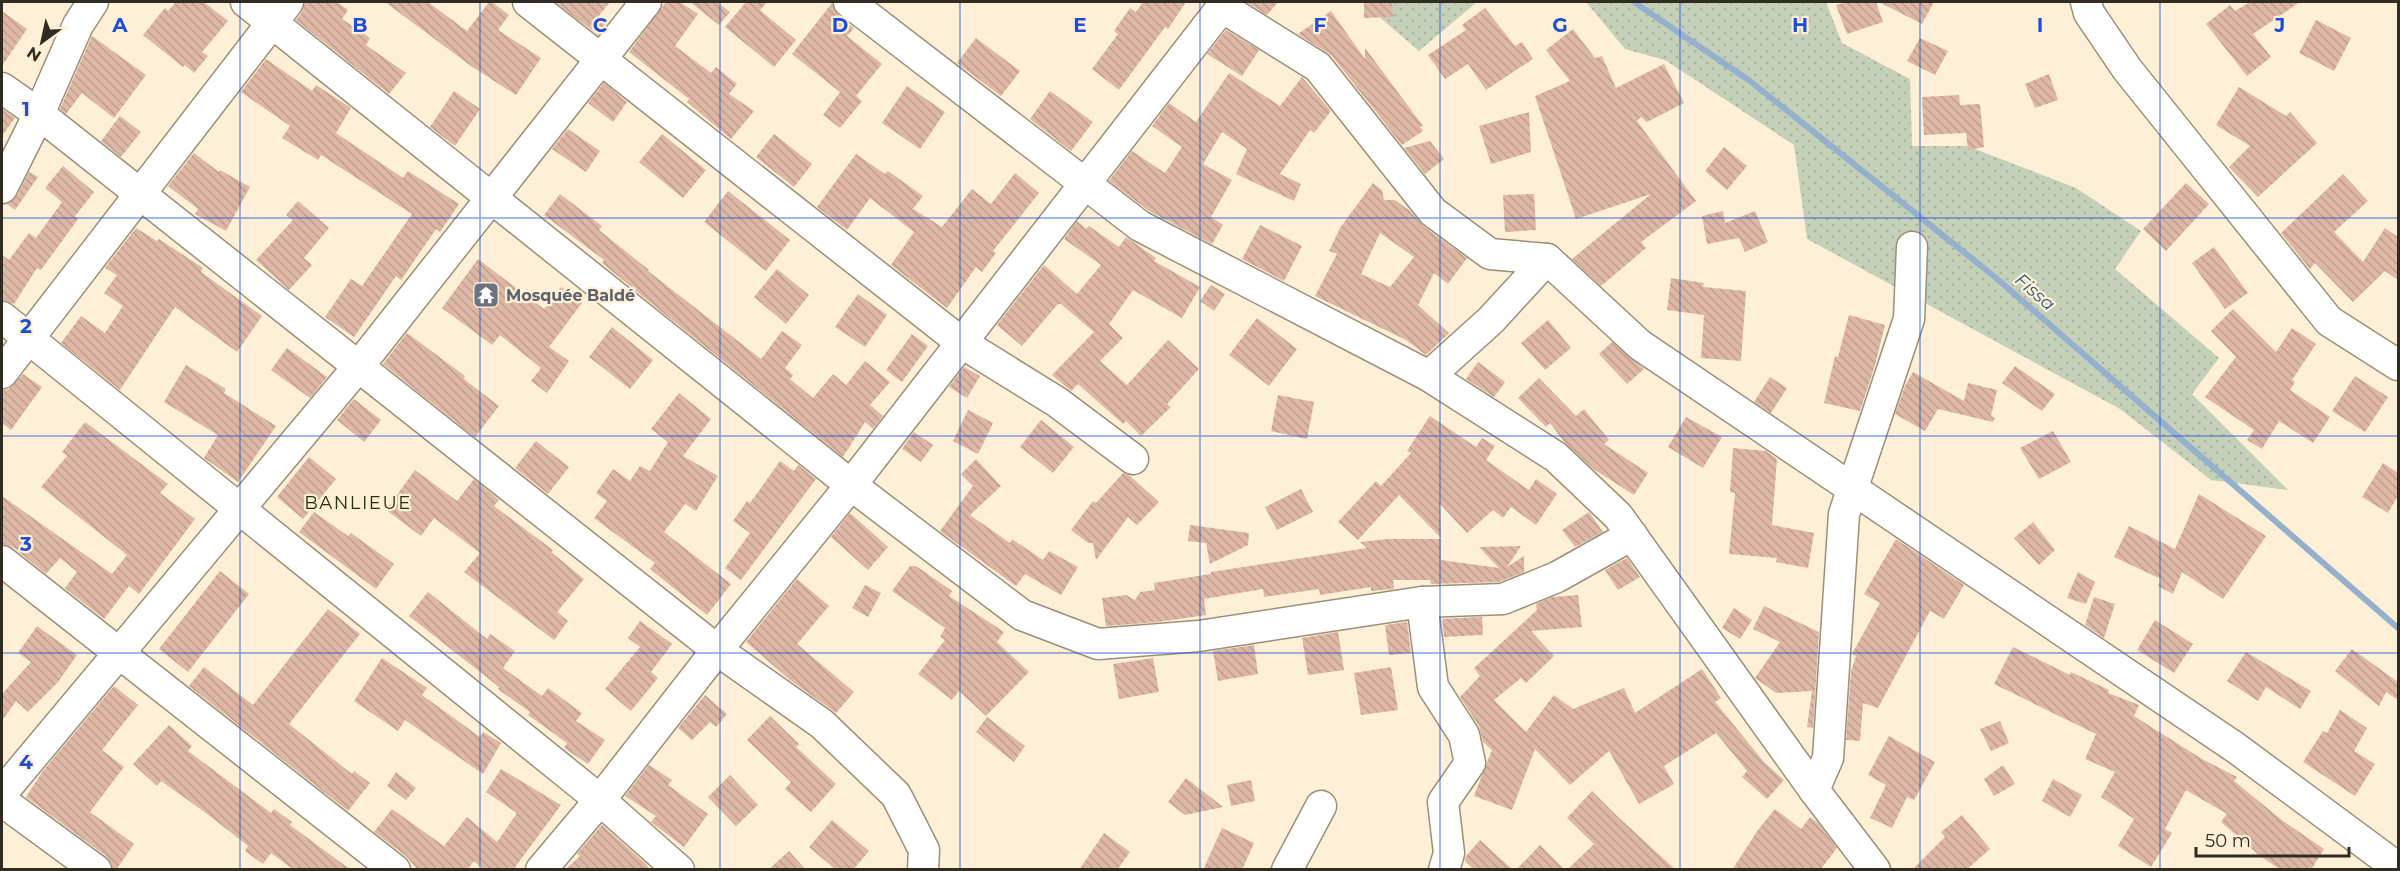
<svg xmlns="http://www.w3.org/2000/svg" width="2400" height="871" viewBox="0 0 2400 871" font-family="Montserrat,sans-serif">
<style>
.park{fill:url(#park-dots)}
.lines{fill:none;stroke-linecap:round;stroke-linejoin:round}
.stream{stroke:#94b0cd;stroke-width:6}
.building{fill:url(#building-back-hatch);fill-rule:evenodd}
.minor-casing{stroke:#9c8f78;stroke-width:33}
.minor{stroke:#fff;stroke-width:30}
.grid{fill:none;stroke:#1d4ed8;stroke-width:1.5;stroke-opacity:0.55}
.labels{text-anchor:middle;stroke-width:4.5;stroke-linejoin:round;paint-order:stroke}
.worship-label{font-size:16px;font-weight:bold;fill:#5b616d;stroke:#feefd7;text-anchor:start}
.water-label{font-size:18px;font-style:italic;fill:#2e5981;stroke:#feefd7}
.neighbourhood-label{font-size:18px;letter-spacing:1.5px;fill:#24300b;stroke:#feefd7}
.grid-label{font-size:20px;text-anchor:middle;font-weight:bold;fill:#1d4ed8;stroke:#feefd7;stroke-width:4.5;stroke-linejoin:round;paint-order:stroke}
</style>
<defs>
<pattern id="park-dots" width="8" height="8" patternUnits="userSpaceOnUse" patternTransform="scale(1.5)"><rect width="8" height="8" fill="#c5d0b8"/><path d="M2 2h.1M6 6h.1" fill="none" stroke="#aab39e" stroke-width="1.8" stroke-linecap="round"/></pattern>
<pattern id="building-back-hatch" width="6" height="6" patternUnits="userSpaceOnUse" patternTransform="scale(1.5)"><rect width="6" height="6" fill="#deb8a5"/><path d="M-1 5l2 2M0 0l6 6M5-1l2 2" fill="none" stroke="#bf9e8e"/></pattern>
</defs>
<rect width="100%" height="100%" fill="#feefd7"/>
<g class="park">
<path d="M1362,2H1477L1419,51Z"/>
<path d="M1586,2H1826L1842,43L1910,79L1912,146H1967L2076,188L2141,231L2115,269L2219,358L2192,394L2288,490L2211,480L2120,409L1807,239L1794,145L1665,60L1625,49Z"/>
</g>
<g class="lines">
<path class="stream" d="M1634,2L1750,81L1995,277L2398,628"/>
</g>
<g class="building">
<path d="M176,2H204L228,21L202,52L208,56L194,73L185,65L183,67L143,35L165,8L168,11Z"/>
<path d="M305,2H337L348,10L342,19L370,38L366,45L406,73L389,94L296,20L302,12Z"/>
<path d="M385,2H428L467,31L489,2H492L509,15L498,30L541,58L516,95L471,66Z"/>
<path d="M555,2H610L597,18L607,23L598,35Z"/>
<path d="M666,2H680L698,14L675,46L711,73L716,67L737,84L729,94L754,111L731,139L687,102L689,99L629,52Z"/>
<path d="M690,2H717L730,12L719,25Z"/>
<path d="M746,2H767L760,10L796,40L774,67L725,27Z"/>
<path d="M1143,2H1186L1168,29L1165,27L1119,90L1092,69L1118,34L1114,31L1130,8L1136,12Z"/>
<path d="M1246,2H1278L1267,15Z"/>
<path d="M1364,2H1392L1393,17L1364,18Z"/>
<path d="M1847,2H1876L1883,22L1847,34L1836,5Z"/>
<path d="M1879,2H1934L1922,24Z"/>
<path d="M2250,2H2300L2253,34L2271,57L2247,76L2206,24L2230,5L2235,11Z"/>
<path d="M832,3L838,15L854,28L847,36L882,64L856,96L862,101L840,128L823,115L840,92L792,54Z"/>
<path d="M1485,8L1515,46L1522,42L1533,59L1486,90L1468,64L1445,79L1428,55L1466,30L1462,25Z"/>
<path d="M2,11L27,29L2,66Z"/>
<path d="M1331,11L1365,59V48L1423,126L1420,127L1423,131L1402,145L1332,56L1298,34Z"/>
<path d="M2316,20L2351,38L2334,71L2299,53Z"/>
<path d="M1573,29L1595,58L1602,56L1616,88L1664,64L1684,103L1647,122L1641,117L1637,121L1696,201L1641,242L1646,248L1601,286L1572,259L1651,194L1576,219L1535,96L1570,81L1546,50Z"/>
<path d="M1226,30L1259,50L1242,76L1207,54Z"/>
<path d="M92,36L146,75L114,118L82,93L66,114L60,109Z"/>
<path d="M976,38L1020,71L1001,96L957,63Z"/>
<path d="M1920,38L1948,51L1935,75L1907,61Z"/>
<path d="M266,59L312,91L316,85L351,108L336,133L403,178L408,171L459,204L440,232L436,229L401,280L396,276L354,337L325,317L351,279L362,286L412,214L321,155L318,160L282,138L290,126L241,92Z"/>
<path d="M1229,73L1280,106L1302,77L1331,111L1314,133L1310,130L1280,174L1301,184L1294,201L1236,174L1247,149L1222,132L1203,164L1232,180L1211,217L1223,225L1212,244L1149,211L1109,181L1132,151L1165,173L1182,147L1152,126L1169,103L1196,122Z"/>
<path d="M2049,74L2058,100L2035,108L2025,84Z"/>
<path d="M604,83L627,102L613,122L588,103Z"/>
<path d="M907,86L945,112L920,149L882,123Z"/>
<path d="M2239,87L2286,116L2290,112L2317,143L2258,197L2229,167L2250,146L2216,125Z"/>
<path d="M454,91L480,109L455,146L430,127Z"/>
<path d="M1050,91L1093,122L1071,151L1030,119Z"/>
<path d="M1959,95L1960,105L1980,104L1984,147L1968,150L1966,133L1924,135L1922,97Z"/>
<path d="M2,109L15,118L2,136Z"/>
<path d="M1529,112L1531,152L1491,164L1479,126Z"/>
<path d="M120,116L141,132L121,157L101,141Z"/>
<path d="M568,129L600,151L586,172L552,149Z"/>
<path d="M662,134L706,170L683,198L639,162Z"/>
<path d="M774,134L812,164L794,187L756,157Z"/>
<path d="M1430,141L1444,159L1425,174L1404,148Z"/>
<path d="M1724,147L1747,166L1727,190L1705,171Z"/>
<path d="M194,153L219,172L220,170L250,187L226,231L195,214L198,209L168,186Z"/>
<path d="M856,154L885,174L888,171L923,196L913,209L942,227L972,189L991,204L1015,173L1039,193L993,251L996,253L982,272L976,267L947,308L891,265L914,232L870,198L847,230L817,207Z"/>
<path d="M63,166L94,192L75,216L78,219L41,270L37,268L14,304L2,300V255L9,260L29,233L36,238L62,202L45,188Z"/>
<path d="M29,172L38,177L15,210L7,204L17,196Z"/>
<path d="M2343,174L2368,201L2334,232L2363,262L2385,228L2398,237V280L2385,271L2353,302L2315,263L2310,269L2281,233Z"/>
<path d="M1373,183L1382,190L1384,200H1395L1410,211L1423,226L1467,258L1448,284L1434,273L1418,305L1449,333L1426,355L1406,340L1315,296L1337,254L1329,251L1340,228ZM1380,233L1414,257L1390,287L1361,274Z"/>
<path d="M2186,183L2209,204L2166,251L2143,229Z"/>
<path d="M728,191L790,240L766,271L704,222Z"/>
<path d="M560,194L602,226L599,230L649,270L648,271L761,359L782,331L802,345L785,368L793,375L790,379L813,398L833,374L846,385L865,361L890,382L870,405L883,416L873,429L865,422L843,457L642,296L602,263L604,260L544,215Z"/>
<path d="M1534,194L1536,230L1505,232L1503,195Z"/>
<path d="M298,201L329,228L304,258L312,265L289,290L256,260L293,220L286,215Z"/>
<path d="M1723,211L1725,223L1755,211L1768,242L1745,252L1739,238L1707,244L1702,216Z"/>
<path d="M1077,221L1086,229L1089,226L1119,247L1126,237L1156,258L1154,261L1200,287L1182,318L1133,290L1109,324L1123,338L1100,361L1127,385L1168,340L1199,369L1167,404L1171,407L1141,436L1126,421L1123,424L1078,384L1071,391L1052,375L1094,332L1061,304H1058L1022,346L997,325L1044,265L1077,294L1101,265L1064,239Z"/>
<path d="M1260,225L1302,246L1284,281L1242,259Z"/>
<path d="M136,228L157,241L159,239L203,268L201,272L262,316L237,352L175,307L120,390L61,343L81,316L105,333L123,306L104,293L117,275L105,268Z"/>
<path d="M2214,247L2248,293L2225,309L2192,263Z"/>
<path d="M478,259L544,309L561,287L582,303L549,347L569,361L547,393L531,381L541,368L500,335L492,345L442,308Z"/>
<path d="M777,269L809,295L786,324L754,297Z"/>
<path d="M1671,278L1704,283L1703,287L1746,291L1741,361L1701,358L1704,315L1667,310Z"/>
<path d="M1211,285L1225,294L1214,311L1200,301Z"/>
<path d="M858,294L887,315L865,347L835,327Z"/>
<path d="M2233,309L2276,352L2292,328L2316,344L2292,380L2295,382L2290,390L2330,417L2313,443L2279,421L2262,449L2247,440L2254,430L2205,397L2236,357L2211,331Z"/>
<path d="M1849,315L1885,325L1875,365L1860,411L1824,403L1835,356L1838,357Z"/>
<path d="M1257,318L1297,349L1269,386L1229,355Z"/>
<path d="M1548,320L1571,348L1545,370L1521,343Z"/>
<path d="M612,327L653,360L630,389L589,357Z"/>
<path d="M407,333L465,376L464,379L499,406L475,437L383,364Z"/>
<path d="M912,334L928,346L902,382L886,370Z"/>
<path d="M1612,342L1644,369L1627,384L1599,354Z"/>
<path d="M287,348L327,377L310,398L271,370Z"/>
<path d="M1478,362L1505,382L1494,397L1466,379Z"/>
<path d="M186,365L226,389L224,393L276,426L238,482L204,458L218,435L164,402Z"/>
<path d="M2015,366L2055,394L2042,411L2002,383Z"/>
<path d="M964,367L980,376L967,398L949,387Z"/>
<path d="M1913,372L1964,401L1968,383L1997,390L1991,416L1995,418L1993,422L1938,409L1925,431L1895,414L1905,386Z"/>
<path d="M23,374L42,387L11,430L2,423V390L9,389Z"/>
<path d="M2355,376L2388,397L2365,432L2332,411Z"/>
<path d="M1770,377L1787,388L1771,413L1754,402Z"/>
<path d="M1539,378L1576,416L1584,409L1609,440L1604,444L1648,473L1634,495L1595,470L1565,443L1550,423L1546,427L1518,398Z"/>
<path d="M679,393L711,419L683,456L718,476L696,511L685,504L664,532L731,584L707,615L650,569L655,563L594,518L607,501L596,493L613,469L630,481L640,466L650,471L668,442L651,429Z"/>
<path d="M1278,395L1314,402L1307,439L1271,431Z"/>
<path d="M354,399L381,420L364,442L337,420Z"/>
<path d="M968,410L993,423L978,454L953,441Z"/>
<path d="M1430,416L1476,447L1482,438L1495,446L1486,460L1529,490L1536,479L1557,494L1536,525L1511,507L1503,518L1493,510L1467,533L1440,504L1441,538L1399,495L1358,540L1338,522L1376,481L1381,486L1411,453L1407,451Z"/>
<path d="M1686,417L1722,437L1703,468L1668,447Z"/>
<path d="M1041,420L1074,447L1053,473L1020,447Z"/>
<path d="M85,422L168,484L160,493L195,519L139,594L129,586L104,619L65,588L77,572L60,558L46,574L13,547L2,544V496L112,574L127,555L41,487L67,456L62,452Z"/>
<path d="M2053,431L2071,462L2039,479L2020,448Z"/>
<path d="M914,432L933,445L921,462L902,449Z"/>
<path d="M536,441L569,467L548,494L515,468Z"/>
<path d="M1733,448L1766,451L1777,459L1772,525L1814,533L1808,568L1776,562L1777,558L1729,554L1735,493L1730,492Z"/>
<path d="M309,457L336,479L303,519L277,497Z"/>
<path d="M976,459L1001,486L970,515L1010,543L1012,539L1043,560L1049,551L1078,567L1061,595L1025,574L1016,586L940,531L973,486L961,474Z"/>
<path d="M780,461L794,471L798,465L816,479L741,580L725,568L750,533L733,521L747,501L750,503Z"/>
<path d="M2383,463L2398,473V496L2388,513L2362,497Z"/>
<path d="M415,470L457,501L474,479L499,500L494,506L553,550L551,552L584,579L557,612L568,621L554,640L464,572L480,553L434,518L421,536L386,510Z"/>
<path d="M1123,473L1130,476L1159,502L1137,525L1128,517L1096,560L1093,543H1088L1071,530L1093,501L1096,503Z"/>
<path d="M1301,489L1313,512L1277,530L1265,507Z"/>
<path d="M2199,494L2266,536L2223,599L2182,572L2173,594L2158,586L2161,579L2114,557L2129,526L2175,549Z"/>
<path d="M314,512L348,536L351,533L394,564L376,589L299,532Z"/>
<path d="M1589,512L1603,532L1575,547L1562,530Z"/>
<path d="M850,513L888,547L868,570L831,537Z"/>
<path d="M2033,522L2055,550L2039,565L2014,538Z"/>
<path d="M1190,525L1249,533L1248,545L1210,564L1206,543L1188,541Z"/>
<path d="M1388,539H1441V560L1499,568L1479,547L1521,546L1507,567L1524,556V572L1499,582L1431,584L1430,580H1393L1394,589L1371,591V587L1320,595L1319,589L1264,597L1263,589L1204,599L1206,615L1158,622L1106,626L1102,598L1126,595L1135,600L1140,592L1155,590L1154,583L1211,574V572L1367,548L1360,542Z"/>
<path d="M1896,539L1964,585L1944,619L1930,611L1878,708L1863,703L1860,741L1846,740L1851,671L1856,656L1852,654L1880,603L1864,594Z"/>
<path d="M1627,558L1640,577L1618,590L1605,570Z"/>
<path d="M910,566H916L952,591L949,596L1004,632L997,642L1029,672L986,716L959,691L952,700L918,674L945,640L940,637L945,628L892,591Z"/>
<path d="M220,571L249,594L188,672L159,649Z"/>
<path d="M2078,572L2095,582L2086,604L2067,598Z"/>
<path d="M797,579L829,606L797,644L854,692L836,713L790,680L746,642Z"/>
<path d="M865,585L881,593L868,617L852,608Z"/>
<path d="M428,592L487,639L490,634L515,651L503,668L542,696L548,688L582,713L576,721L605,740L588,764L564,748L567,743L528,715L530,712L498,689L499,687L409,616Z"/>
<path d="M1578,595L1582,627L1531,631L1554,656L1526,683L1521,678L1494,700L1526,732L1554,695L1573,709L1624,688L1635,713L1702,669L1721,698L1715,702L1764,762L1784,780L1767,799L1742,777L1747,771L1716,733L1664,766L1674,784L1639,804L1609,751L1570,785L1535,749L1512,810L1474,796L1492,750L1483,742L1479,726L1460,697L1480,676L1474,668L1537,610L1536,604L1552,597Z"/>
<path d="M2094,597L2115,604L2104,638L2085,625Z"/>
<path d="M1764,606L1819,632L1813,728L1807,727L1812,691L1776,693L1755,678L1780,642L1753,629Z"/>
<path d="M1734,608L1752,620L1740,639L1722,628Z"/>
<path d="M328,609L360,634L289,724L352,774L354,771L370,783L348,811L189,686L204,667L253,705Z"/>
<path d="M1482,617L1483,635L1444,637L1442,619Z"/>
<path d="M2155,620L2193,644L2174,673L2137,650Z"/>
<path d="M640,621L672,644L651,672L658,678L631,711L605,689L640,647L628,638Z"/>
<path d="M1407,622L1411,653L1389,655L1385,625Z"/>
<path d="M37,626L77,655L58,682L28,712L16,701L2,721V694L31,662L18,653Z"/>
<path d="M1338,632L1344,670L1308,675L1302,638Z"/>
<path d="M1254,645L1258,674L1218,681L1213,651Z"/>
<path d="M2013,647L2070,675L2071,672L2109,690L2108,693L2139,705L2134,716L2202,759L2237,777L2234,781L2283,821L2324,849L2311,870H2281L2260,856L2221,822L2227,814L2186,790L2165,829L2172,833L2151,867L2118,846L2134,819L2101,797L2115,772L2085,759L2096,734L1994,684Z"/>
<path d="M2352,649L2398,682V700L2386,692L2379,706L2335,671Z"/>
<path d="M2246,652L2311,691L2300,709L2266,687L2258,701L2227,681Z"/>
<path d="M382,658L427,688L422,695L480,737L483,732L501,743L483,774L405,720L398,731L354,701Z"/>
<path d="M1153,658L1159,692L1119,699L1113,664Z"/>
<path d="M1391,667L1398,710L1361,715L1354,673Z"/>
<path d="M114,686L138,705L102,750L124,767L90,812L134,844L116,870L113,869L111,863L106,856L26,797L43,771Z"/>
<path d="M705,695L727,714L716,727L710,722L692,740L678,728Z"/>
<path d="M2340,710L2367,728L2354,751L2375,764L2355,796L2303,762L2323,731L2327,733Z"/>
<path d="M770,716L799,744L796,747L836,784L811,812L785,789L791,782L747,740Z"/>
<path d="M987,717L1025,746L1014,762L976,732Z"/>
<path d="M2000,721L2009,743L1991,751L1980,729Z"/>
<path d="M169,725L192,746L188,751L271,813L274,809L292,822L290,825L351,870H294L271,853L263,864L245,851L248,846L206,813L161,781L157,786L133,764Z"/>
<path d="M1889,736L1935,762L1914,800L1907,797L1892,828L1870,818L1886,785L1868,775Z"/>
<path d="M649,765L672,780L668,785L708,814L684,847L651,822L656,816L625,796Z"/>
<path d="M2003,765L2015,784L1994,796L1984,779Z"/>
<path d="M501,769L561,805L513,870H484L474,861L467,870H418L406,856L374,832L392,809L444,846L467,817L497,842L517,813L486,792Z"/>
<path d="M396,772L416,788L406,800L387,786Z"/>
<path d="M730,775L758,805L736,826L708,797Z"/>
<path d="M1186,778L1223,807L1185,815L1168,802Z"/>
<path d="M2053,779L2082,795L2070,817L2042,801Z"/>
<path d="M1251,780L1255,801L1231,806L1227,785Z"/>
<path d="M1592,791L1617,816L1676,870H1567L1594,844L1567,818Z"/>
<path d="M1775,809L1801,829L1810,817L1818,823L1837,848L1820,870H1732L1758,830Z"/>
<path d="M1962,815L1990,849L1966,870H1912L1945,837L1941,832Z"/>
<path d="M832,820L869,851L853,870H836L809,847Z"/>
<path d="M602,825L646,864L650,870H565L580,856L577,854Z"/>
<path d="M1222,828L1254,843L1242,870H1203Z"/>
<path d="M1104,833L1130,852L1117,870H1079Z"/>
<path d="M1480,840L1513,870H1474L1465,861L1466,856Z"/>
<path d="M1540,845L1565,870H1516Z"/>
<path d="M789,851L806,870H768Z"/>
</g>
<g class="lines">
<defs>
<g id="minor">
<path d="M246,2L851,485L1022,615L1098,644L1199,636L1422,602L1503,599L1557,577L1632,535"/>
<path d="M528,2L962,343L1057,402L1133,459"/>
<path d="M849,2L1140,226L1429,376L1556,457L1618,516L1814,790L1875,870"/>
<path d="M2086,2L2089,13L2127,69L2329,321L2398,365"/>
<path d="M1222,7L1318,67L1433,212L1490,254L1547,259L1640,345L2236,748L2398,868"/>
<path d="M2,88L39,114L717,650L822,724L896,795L924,850L923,870"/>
<path d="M2,188L39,114L78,25L93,2"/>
<path d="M2,317L600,800L679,870"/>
<path d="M2,373L288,2"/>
<path d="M1429,376L1491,320L1547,259"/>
<path d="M2,561L395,870"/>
<path d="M1422,602L1433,687L1464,735L1470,763L1443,802L1449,853L1444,870"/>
<path d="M1814,790L1828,758L1844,514L1909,319L1912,247"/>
<path d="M2,793L358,367L646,2"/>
<path d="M2,801L96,870"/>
<path d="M541,870L600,800L717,650L851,485L1226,2"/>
<path d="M1287,870L1321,806"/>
</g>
</defs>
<use href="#minor" class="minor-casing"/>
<use href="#minor" class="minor"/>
</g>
<path class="grid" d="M240,2V870M480,2V870M720,2V870M960,2V870M1200,2V870M1440,2V870M1680,2V870M1920,2V870M2160,2V870M2,218H2398M2,436H2398M2,653H2398"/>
<defs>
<symbol id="temple-square" viewBox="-11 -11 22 22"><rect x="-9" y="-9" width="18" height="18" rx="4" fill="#6b7280" stroke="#feefd7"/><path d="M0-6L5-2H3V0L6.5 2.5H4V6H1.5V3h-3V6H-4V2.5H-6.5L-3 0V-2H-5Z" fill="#fff"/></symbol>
</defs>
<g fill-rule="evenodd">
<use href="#temple-square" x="471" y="280" width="30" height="30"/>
</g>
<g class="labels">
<g class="worship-label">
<text x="506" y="301">Mosquée Baldé</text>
</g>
<g class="water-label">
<text transform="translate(2035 292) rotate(41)" y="6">Fissa</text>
</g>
<g class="neighbourhood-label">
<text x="358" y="509">BANLIEUE</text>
</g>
</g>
<g class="grid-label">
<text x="120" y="32">A</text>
<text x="360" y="32">B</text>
<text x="600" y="32">C</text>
<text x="840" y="32">D</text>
<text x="1080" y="32">E</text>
<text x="1320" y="32">F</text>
<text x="1560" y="32">G</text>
<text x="1800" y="32">H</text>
<text x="2040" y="32">I</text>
<text x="2280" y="32">J</text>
<text x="26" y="116">1</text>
<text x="26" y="333">2</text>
<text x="26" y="551">3</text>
<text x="26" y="769">4</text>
</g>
<rect width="2400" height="871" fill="none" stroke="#312c22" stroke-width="6"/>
<g transform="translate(42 42) rotate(213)" stroke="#feefd7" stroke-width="4.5" paint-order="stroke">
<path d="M0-4.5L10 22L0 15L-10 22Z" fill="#312c22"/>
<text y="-9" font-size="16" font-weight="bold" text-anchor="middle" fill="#312c22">N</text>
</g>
<path d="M2196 847v9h153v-9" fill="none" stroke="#312c22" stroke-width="3"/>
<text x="2205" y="847" font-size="18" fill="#312c22" stroke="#feefd7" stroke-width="4.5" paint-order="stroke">50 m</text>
</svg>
